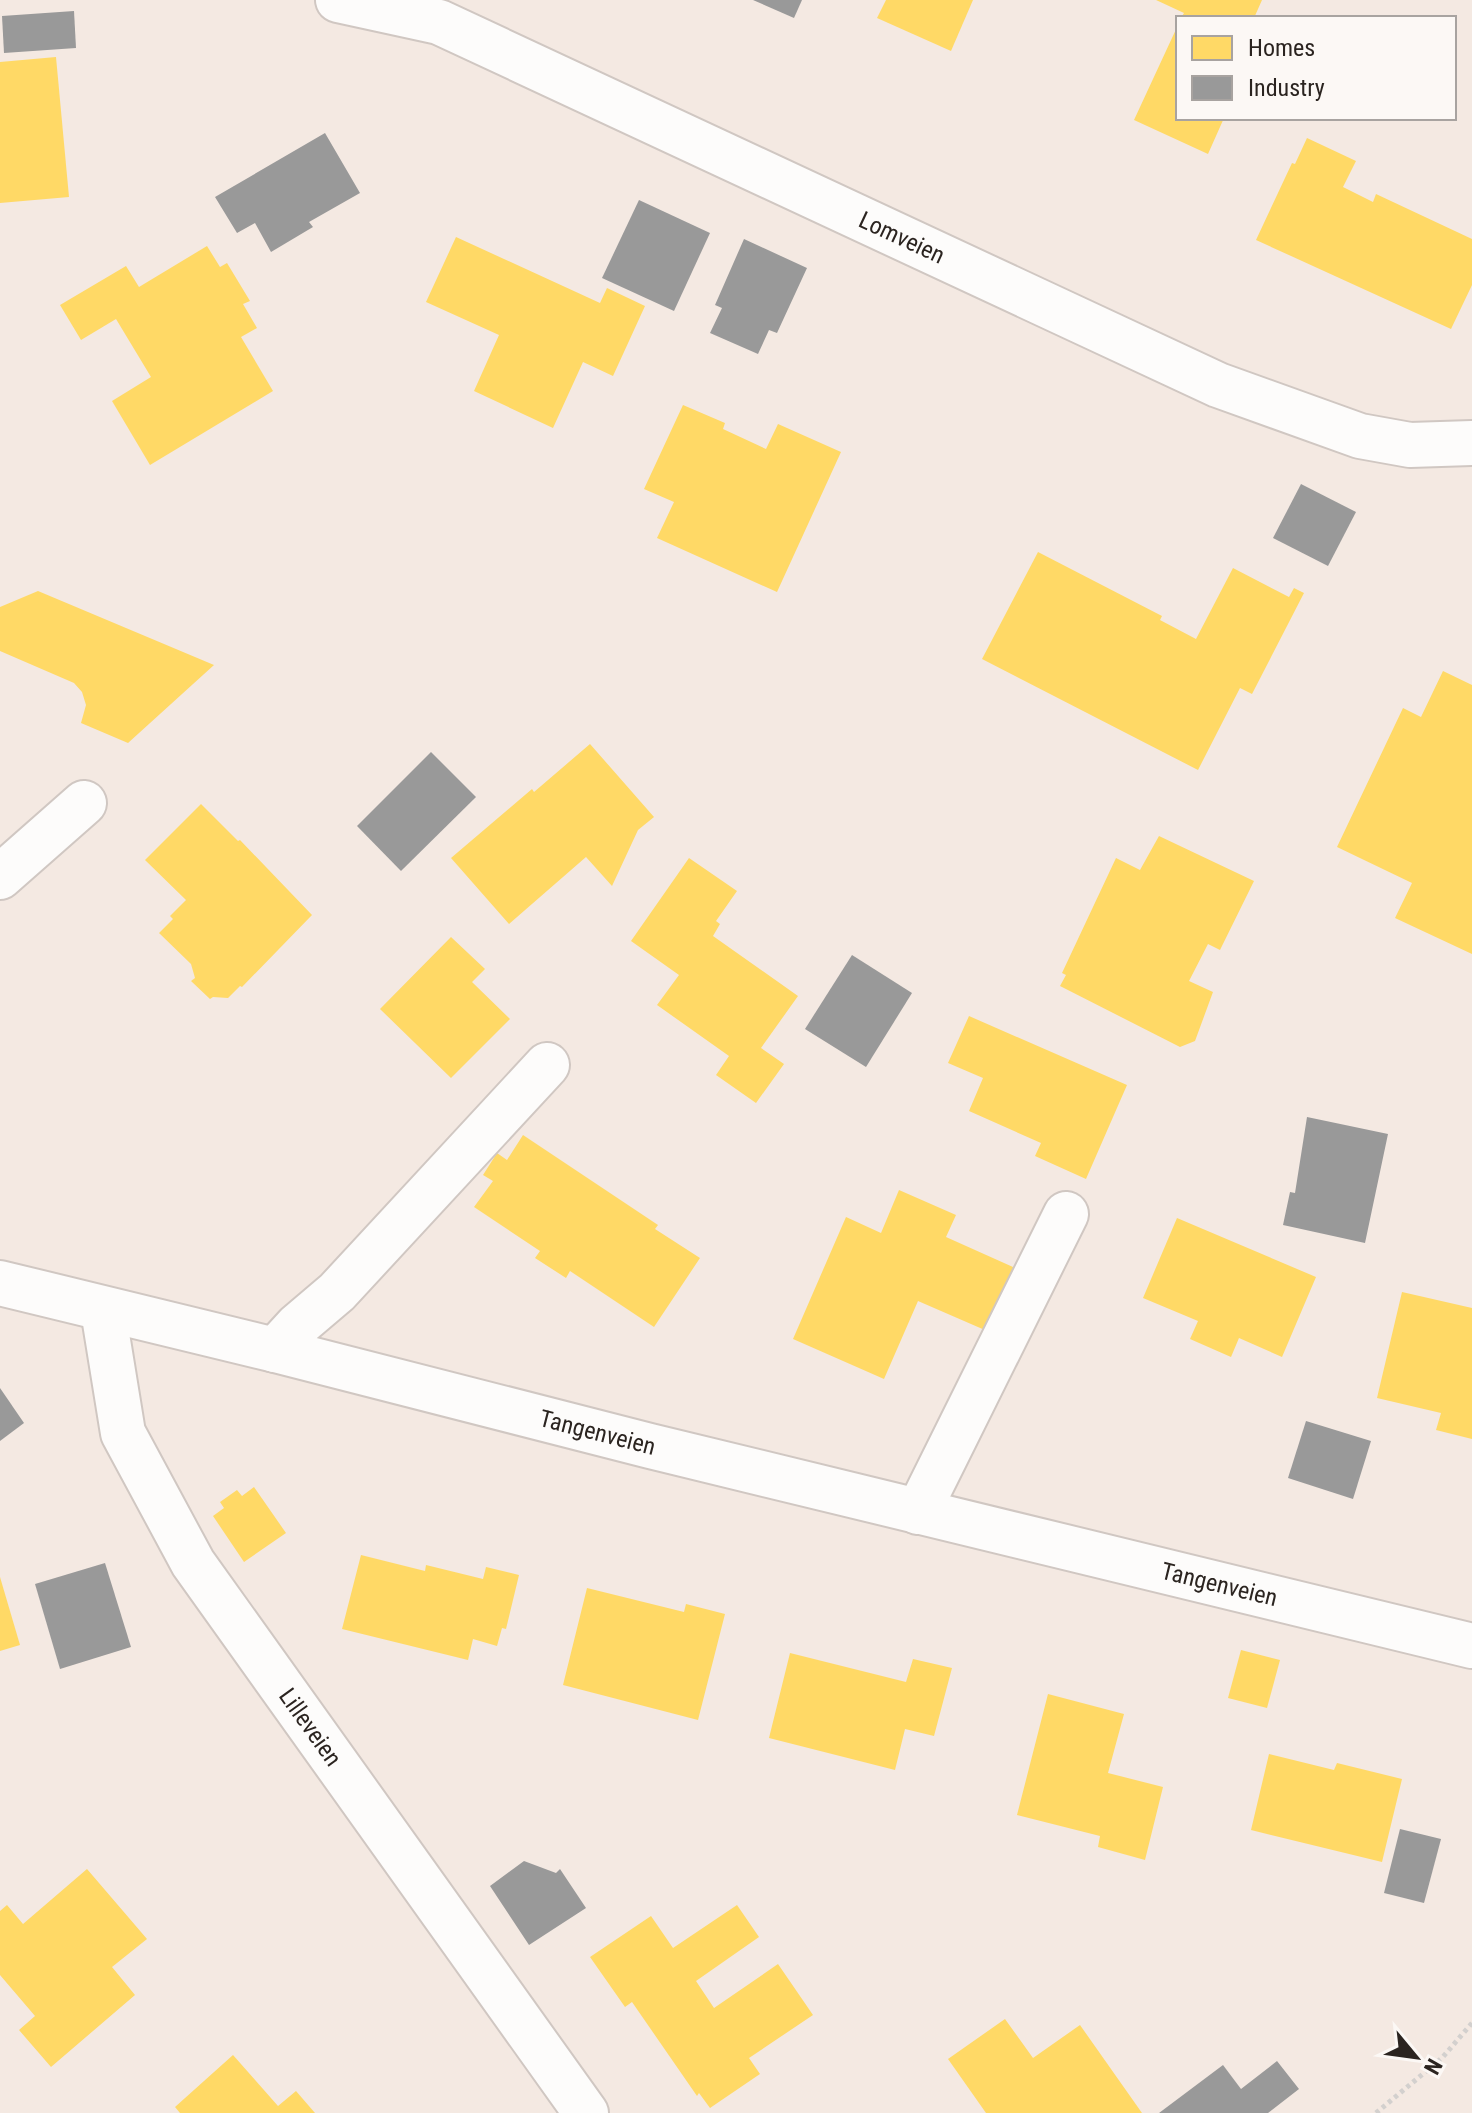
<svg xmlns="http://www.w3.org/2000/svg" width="1472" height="2113" viewBox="0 0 1472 2113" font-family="'Roboto Condensed',sans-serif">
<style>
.homes{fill:#ffd966}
.industry{fill:#999}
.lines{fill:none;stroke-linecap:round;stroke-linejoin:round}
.minor-casing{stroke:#d0c7c2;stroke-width:48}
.path{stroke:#d3d0ce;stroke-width:5;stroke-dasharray:4 4;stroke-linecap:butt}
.minor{stroke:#fdfcfb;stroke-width:44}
.labels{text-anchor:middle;stroke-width:8;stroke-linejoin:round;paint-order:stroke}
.street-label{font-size:24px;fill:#2b2420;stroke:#fcf8f5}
</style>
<rect width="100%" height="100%" fill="#f4e9e2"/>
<g class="homes">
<path d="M886,0H973L951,51L877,18Z"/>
<path d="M1156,0H1262L1254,18H1181L1184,13Z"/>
<path d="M1178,25V118H1224L1208,154L1134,120Z"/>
<path d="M56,57L69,197L0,203V62Z"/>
<path d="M1307,138L1356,161L1343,187L1373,202L1376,194L1472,239V285L1451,329L1256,240L1292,163L1295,164Z"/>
<path d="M456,237L600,303L607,288L645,306L613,376L583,362L553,428L474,391L499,335L426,302Z"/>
<path d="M207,246L220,267L227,263L250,301L243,304L257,328L241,337L273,391L150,465L112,401L151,377L116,319L81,340L60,305L126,266L139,287Z"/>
<path d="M683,405L725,423L723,429L766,449L778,424L841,452L777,592L657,538L674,502L644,489Z"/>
<path d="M1038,552L1162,616L1160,620L1196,639L1233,568L1289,597L1294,588L1304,593L1252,694L1240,688L1198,770L982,659Z"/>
<path d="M38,591L214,665L128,743L81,723L86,705L82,692L74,683L0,651V607Z"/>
<path d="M1443,671L1472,685V954L1395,918L1412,883L1337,847L1403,708L1421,717Z"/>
<path d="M590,744L654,817L638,830L612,886L586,857L509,924L451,858L532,789L534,792Z"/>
<path d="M201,804L238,841L240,840L312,915L242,987L240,986L228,998L213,997L210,999L191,981L195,978L191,964L159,933L173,919L170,916L186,900L145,860Z"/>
<path d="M1159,836L1254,881L1220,950L1208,944L1189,981L1213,992L1195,1041L1180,1047L1060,986L1066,975L1062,973L1116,858L1140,870Z"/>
<path d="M689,858L737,891L716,921L720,924L713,936L798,996L761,1048L784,1064L756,1103L716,1075L729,1056L657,1005L679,975L631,941Z"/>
<path d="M451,937L485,969L472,982L510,1019L451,1078L380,1009Z"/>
<path d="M969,1016L1127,1085L1086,1179L1035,1156L1041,1143L969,1111L983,1078L948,1063Z"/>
<path d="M523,1135L658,1225L655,1229L700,1258L654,1327L570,1271L566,1278L535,1258L540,1251L474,1207L493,1181L483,1175L497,1153L507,1160Z"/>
<path d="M899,1190L956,1215L946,1237L1022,1271L994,1334L918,1301L884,1379L793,1339L846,1217L881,1233Z"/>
<path d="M1177,1218L1316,1277L1282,1357L1239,1338L1231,1357L1190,1339L1198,1321L1143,1298Z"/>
<path d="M1402,1292L1472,1308V1439L1436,1430L1441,1413L1377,1398Z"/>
<path d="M254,1487L286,1533L244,1562L213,1516L224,1508L220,1502L237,1490L242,1496Z"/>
<path d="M361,1555L425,1571L426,1565L483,1579L486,1567L519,1575L506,1629L502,1628L497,1646L473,1639L468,1660L342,1629Z"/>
<path d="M0,1577L20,1645L0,1651Z"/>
<path d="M587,1588L684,1612L686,1604L725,1614L698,1720L563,1685Z"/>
<path d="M1241,1650L1280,1660L1267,1708L1228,1698Z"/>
<path d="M790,1653L906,1682L913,1659L952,1668L934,1736L905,1729L895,1770L769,1738Z"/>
<path d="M1048,1694L1124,1714L1108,1773L1163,1787L1145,1860L1098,1847L1100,1836L1017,1815Z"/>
<path d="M1269,1754L1334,1770L1337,1763L1402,1779L1382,1862L1251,1830Z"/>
<path d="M87,1869L147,1939L112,1967L135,1995L51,2067L19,2030L35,2016L0,1975V1911L7,1905L23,1924Z"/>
<path d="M737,1905L759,1937L696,1981L714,2008L778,1964L813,2015L749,2058L760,2074L710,2108L699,2093L697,2096L632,2002L625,2007L590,1957L651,1916L673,1948Z"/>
<path d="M1005,2019L1033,2058L1080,2025L1142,2113H986L948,2059Z"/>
<path d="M233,2055L278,2106L296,2091L315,2113H180L175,2107Z"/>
</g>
<g class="industry">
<path d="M753,0H802L794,18Z"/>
<path d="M74,11L76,48L4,53L2,16Z"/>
<path d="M325,133L360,193L309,222L313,227L271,252L255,223L237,233L215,197Z"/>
<path d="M639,200L710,233L674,311L602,278Z"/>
<path d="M744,239L807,268L777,333L769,330L758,354L710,333L722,308L715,305Z"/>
<path d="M1301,484L1356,512L1328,566L1273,538Z"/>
<path d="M431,752L476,797L401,871L357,826Z"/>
<path d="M852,955L912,993L866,1067L805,1029Z"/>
<path d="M1307,1117L1388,1134L1365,1243L1283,1225L1290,1192L1295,1193Z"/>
<path d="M0,1388L24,1423L0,1441Z"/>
<path d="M1306,1421L1371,1441L1353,1499L1288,1478Z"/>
<path d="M105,1563L131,1647L60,1669L35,1584Z"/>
<path d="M1400,1829L1441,1839L1424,1903L1384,1893Z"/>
<path d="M524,1861L556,1873L560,1869L586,1908L529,1945L490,1886Z"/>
<path d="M1277,2061L1299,2089L1268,2113H1159L1223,2065L1241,2089Z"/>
</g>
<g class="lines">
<defs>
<g id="minor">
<path id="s1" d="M338,0L439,22L1218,385L1360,436L1410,445L1472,443"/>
<path d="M0,877L84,803"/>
<path id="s2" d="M0,1283L275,1350L650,1446L1472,1646"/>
<path id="s3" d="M103,1310L123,1433L193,1563L586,2113"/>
<path d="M275,1350L297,1326L337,1292L547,1065"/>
<path d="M918,1512L1066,1214"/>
</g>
</defs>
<use href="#minor" class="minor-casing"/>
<path class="path" d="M1376,2113L1442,2058L1472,2023"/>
<use href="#minor" class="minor"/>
</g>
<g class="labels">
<g class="street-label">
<text dy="8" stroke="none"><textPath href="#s1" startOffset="614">Lomveien</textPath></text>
<text dy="8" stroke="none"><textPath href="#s2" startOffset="616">Tangenveien</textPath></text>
<text dy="8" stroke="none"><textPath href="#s2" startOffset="1256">Tangenveien</textPath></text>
<text dy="8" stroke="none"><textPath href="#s3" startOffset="474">Lilleveien</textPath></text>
</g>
</g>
<rect x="1176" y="16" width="280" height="104" fill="#fcf8f5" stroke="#a8a3a0" stroke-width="2"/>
<rect x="1192" y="36" width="40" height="24" fill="#ffd966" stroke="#a8a3a0" stroke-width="2"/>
<text x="1248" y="56" font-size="24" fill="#2b2420">Homes</text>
<rect x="1192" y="76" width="40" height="24" fill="#999999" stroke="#a8a3a0" stroke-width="2"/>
<text x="1248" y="96" font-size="24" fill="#2b2420">Industry</text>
<g transform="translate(1416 2057) rotate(119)" stroke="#fcf8f5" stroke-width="6" paint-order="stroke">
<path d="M0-6L14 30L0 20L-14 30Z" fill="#2b2420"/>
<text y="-12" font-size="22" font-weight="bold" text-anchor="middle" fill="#2b2420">N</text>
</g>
</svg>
